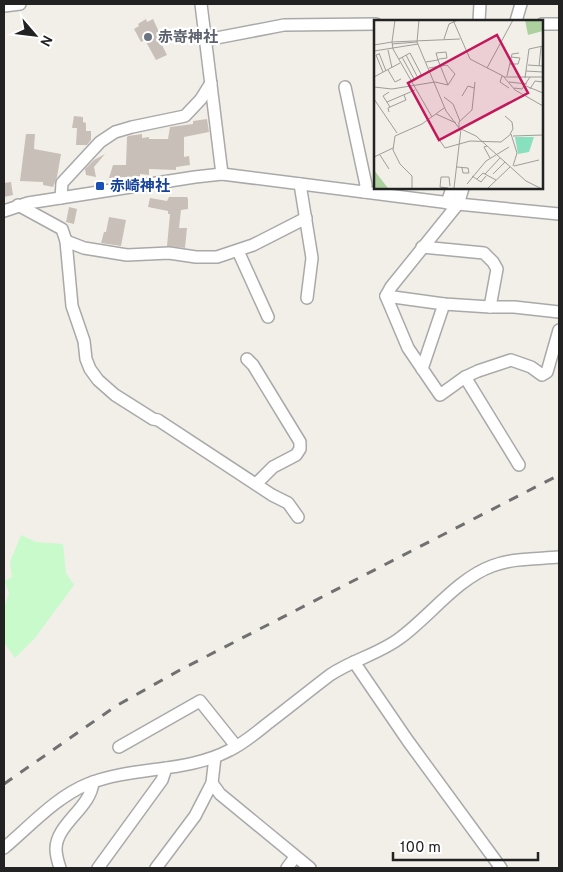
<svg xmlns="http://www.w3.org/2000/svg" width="563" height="872" viewBox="0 0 563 872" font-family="Overpass,'Noto Sans JP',sans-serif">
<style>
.park{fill:#c8facc}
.building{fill:#c7bfb8}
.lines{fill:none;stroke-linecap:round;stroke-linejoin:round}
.minor-casing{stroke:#a9a9a9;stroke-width:14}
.minor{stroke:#fff;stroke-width:11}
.rail{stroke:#707070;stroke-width:3;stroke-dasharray:10 10;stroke-linecap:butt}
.worship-dot{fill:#6b7280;stroke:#fff;stroke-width:2}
.transit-dot{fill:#1a4fb4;stroke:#fff;stroke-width:2}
.labels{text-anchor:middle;stroke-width:4.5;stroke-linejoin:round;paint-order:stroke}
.worship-label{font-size:15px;font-weight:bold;fill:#5b616d;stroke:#fff;text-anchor:start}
.transit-label{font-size:15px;font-weight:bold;fill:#164399;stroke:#fff;text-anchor:start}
.inset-road{fill:none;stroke:#9f9d99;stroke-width:1}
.view{fill:#c2185b;fill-opacity:0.15;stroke:#c2185b;stroke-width:2.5}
.inset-edge{fill:none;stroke:#222;stroke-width:2.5}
</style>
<rect width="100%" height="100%" fill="#f2efe9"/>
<path class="park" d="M21,535L36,542L63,544L66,573L74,585L35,638L15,658L4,642V609L9,593L5,581L12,577L10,562Z"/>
<g class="building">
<path d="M146,19L147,22L153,19L159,32L156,33L167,55L156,60L145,40L141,42L134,29L139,26L138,24Z"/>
<path d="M74,116L83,117V122L86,123V131H91V140L87,145H76L77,128H72Z"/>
<path d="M207,119L209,132L184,137V157L189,156L190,165L176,167V170L149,169V175L140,174V176L109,178L113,165H126L127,137L128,136L142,134V138L149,137V139H168L170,127L193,124V121Z"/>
<path d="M26,134H35L34,149L61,154L57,177L53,187L43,185V182L20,181Z"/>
<path d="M105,154L94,167L96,177L86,175L85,169L94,160Z"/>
<path d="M11,182L13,195L4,197V183Z"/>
<path d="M169,197H187L188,199V209L181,210L179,228H187L185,248L167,246L170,214H168V211L148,207L150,198L167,201Z"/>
<path d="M69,207L77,209L74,224L66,222Z"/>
<path d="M109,217L126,220L121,246L101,243L104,232H106Z"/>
</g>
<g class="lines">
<defs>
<g id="minor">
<path d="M201,4L222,174"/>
<path d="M4,6L20,4"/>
<path d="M479,21L480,4"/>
<path d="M516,21L521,4"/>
<path d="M542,24H559"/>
<path d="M206,40L284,25L376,24"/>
<path d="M345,87L366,185L364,192"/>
<path d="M300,184L312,258L307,298"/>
<path d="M463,188L458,204L391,287L386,296L408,348L440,395L465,377L478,371L511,360L531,367L542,375L547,372L559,330"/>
<path d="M61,198L62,183L100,142L115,132L132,127L185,116L201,99L211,83"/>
<path d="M447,203L452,188"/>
<path d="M18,205L62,229L66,241L72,306L84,341L86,359L90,369L98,380L115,395L153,419L158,420L272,495L288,503L298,517"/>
<path d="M4,211L28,203L195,177L222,174L458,204L559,214"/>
<path d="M66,241L84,248L127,255L169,253L196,257H217L253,245L306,218"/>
<path d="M422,247L484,253L493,262L497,269L490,307"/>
<path d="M238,251L268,317"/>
<path d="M386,296L444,304L490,307H514L559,312"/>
<path d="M247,359L253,365L300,442V449L296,455L273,467L256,484"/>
<path d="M422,369L444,304"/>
<path d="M465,377L519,465"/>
<path d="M354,662L408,741L501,868"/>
<path d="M119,747L200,701L236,746"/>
<path d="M212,783L220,794L310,868"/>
<path d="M4,848C29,827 57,796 88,784C133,766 187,773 230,750C244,743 256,733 267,724C288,708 309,691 330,675C352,660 379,654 400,638C430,616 457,579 492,566C513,558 537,559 559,557"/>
<path d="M60,868C58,862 56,855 56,849C56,824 91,808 93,782"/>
<path d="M98,868L162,780L166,768"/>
<path d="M156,868L195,816L212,783L215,757"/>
<path d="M287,868L295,857"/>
</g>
</defs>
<use href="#minor" class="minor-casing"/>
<use href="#minor" class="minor"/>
<path class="rail" d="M4,784L116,706L180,670L559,475"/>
</g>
<circle class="worship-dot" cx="148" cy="37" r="5"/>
<rect class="transit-dot" x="95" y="181" width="10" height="10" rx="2.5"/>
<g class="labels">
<g class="worship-label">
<text x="158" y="42">赤嵜神社</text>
</g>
<g class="transit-label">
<text x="110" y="191">赤崎神社</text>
</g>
</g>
<g transform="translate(374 20)">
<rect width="169" height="169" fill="#f2efe9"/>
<path d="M151,0H169V11L154,15ZM0,150L10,163L14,168H0Z" fill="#add19e"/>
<path d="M141,117H160L155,132L144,134Z" fill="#88e0be"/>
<path class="inset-road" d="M45,0L43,22L72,91L85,108L102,116L152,161L166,168M79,0L96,39L129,56L141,70L169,86M70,19L75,4L84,0M18,24L43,22M0,25L18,22L21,0M14,30L18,48M0,31L44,24M5,33L12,51M5,34L2,35L9,52M32,35L44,58M28,37L40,59L44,58M25,39L36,33L47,54L44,58M52,42L64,40L65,39L73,38L72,32L62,33L64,40L74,65M136,44H144L146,38L137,37M154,45L169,46M165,46L167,27M55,48L73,45L81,54L74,65M113,48L139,0M14,50L21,62L27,59M152,51L169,52M128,56L126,62L135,68M133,56L138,34L145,33M0,57L26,43M130,57H169M151,58L155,29L169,26M135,62L153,64M152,66L169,73M0,67L18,69L61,62L74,65M140,68L148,69L156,57M156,69L161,61L169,62M15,72L9,76L16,87L14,88L15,92M88,76L94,66L100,68M70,77L79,84L86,101M0,79L23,113M13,82L41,70M16,87L32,80L30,75M62,94L82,103M131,96L138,102L139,109L136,114M58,97L19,29L18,22L86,19M85,107V102L98,90L101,62M139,116L169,115M64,118L71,128L96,121L127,122L137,114L143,133L139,146M113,126L110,127L116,138M6,135L15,149M0,137L19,128M140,146L165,140M83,147L94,148L95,153H89L88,148M111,154L126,138M119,154L131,142M98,156L107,162L112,156M103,159L109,153L122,160M93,164L112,141L135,127M38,168V156L26,144L19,130L21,116L48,104L70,88M74,168L66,167L67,157H75L76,166M80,168L87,109M114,168L136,147"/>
<path class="view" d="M123,15L154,73L65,120L34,63Z"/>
<rect width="169" height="169" class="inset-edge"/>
</g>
<rect width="563" height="872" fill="none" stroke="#222222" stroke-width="10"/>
<g transform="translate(35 35) rotate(118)" stroke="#ffffff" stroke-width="4" paint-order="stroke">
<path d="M0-4L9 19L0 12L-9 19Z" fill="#222222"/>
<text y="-8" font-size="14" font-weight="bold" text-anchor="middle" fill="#222222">N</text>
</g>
<path d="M393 852v8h145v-8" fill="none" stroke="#222222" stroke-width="2.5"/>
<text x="400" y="852" font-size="15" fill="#222222" stroke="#ffffff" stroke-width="4" paint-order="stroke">100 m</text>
</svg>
